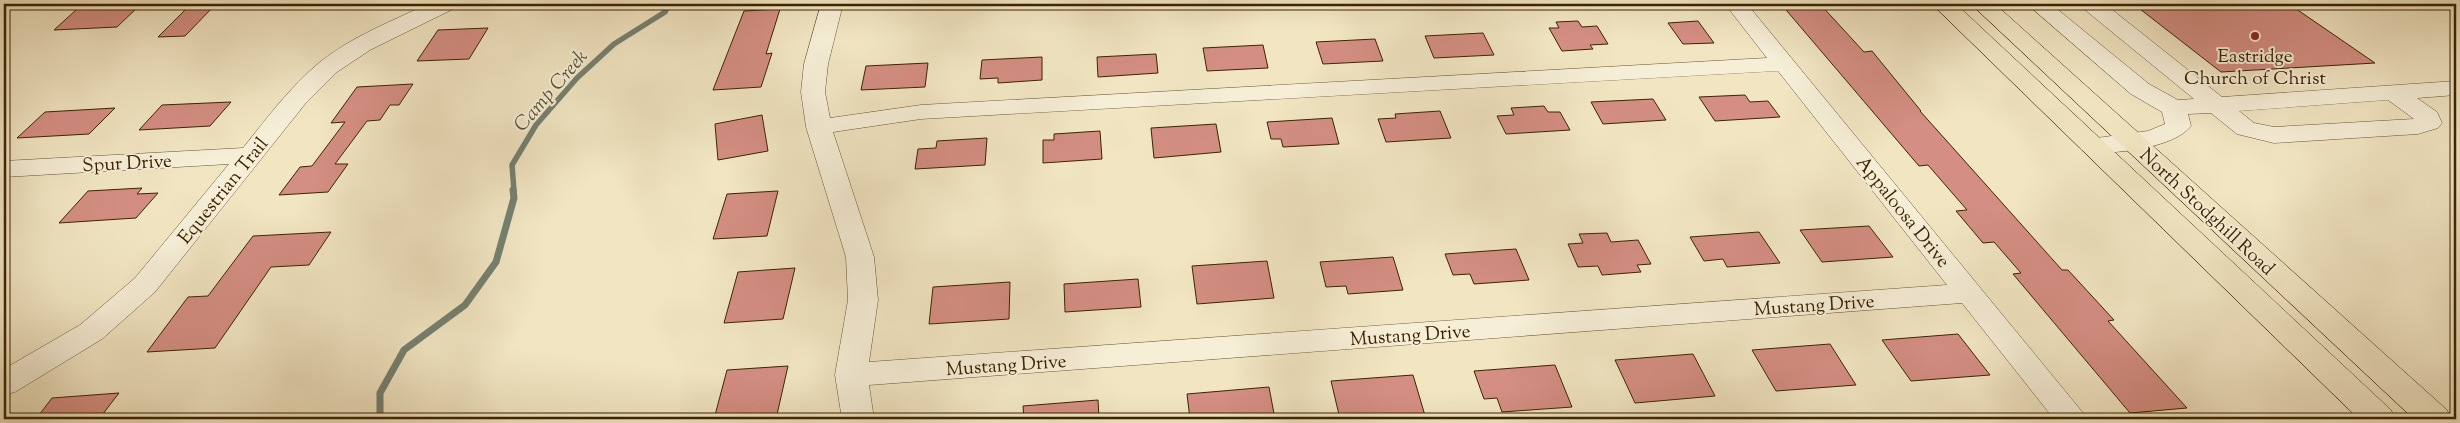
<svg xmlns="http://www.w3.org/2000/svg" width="2460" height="423" viewBox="0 0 2460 423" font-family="'Sorts Mill Goudy',serif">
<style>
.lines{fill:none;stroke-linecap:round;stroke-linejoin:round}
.stream-far1{stroke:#758070;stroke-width:5.5}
.stream{stroke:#758070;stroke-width:7}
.building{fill:#d48e83;stroke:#3b2401}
.minor-casing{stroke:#685431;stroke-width:1}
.major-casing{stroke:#3b2401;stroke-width:1}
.minor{fill:#f6eed7;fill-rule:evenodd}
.major{fill:#f1e5c2;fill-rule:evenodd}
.poi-dot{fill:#8f2418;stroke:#f6eed7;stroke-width:2}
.labels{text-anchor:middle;stroke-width:4;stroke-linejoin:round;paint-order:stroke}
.poi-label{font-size:19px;fill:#3b2401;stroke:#f6eed7}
.street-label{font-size:19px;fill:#3b2401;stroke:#f6eed7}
.water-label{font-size:20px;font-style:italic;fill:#585238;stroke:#f6eed7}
</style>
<rect width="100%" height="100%" fill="#f1e5c2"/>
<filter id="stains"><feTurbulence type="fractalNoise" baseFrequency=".004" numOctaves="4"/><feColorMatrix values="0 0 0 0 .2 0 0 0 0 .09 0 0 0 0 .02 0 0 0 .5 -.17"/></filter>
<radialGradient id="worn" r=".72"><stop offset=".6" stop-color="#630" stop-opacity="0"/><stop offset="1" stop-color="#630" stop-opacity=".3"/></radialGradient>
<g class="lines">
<path class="stream-far1" d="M514,191L512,165L536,125L577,78L614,44L665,12L669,4"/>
<path class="stream" d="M380,419V393L404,350L465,305L496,262L514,198L513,190"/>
</g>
<g class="building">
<path d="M1781,4H1820L1864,52L1872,51L1921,111H1920L2062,270H2068L2114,320L2108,321L2187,408L2130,413L2013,274L2021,273L1994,242L1983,243L1956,211L1967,210L1928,165L1919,166Z"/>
<path d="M2142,4H2289L2375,63L2221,72L2140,9H2148Z"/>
<path d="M139,6L117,27L54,30L77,9Z"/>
<path d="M214,6L185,36L158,37L188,7Z"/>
<path d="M780,9L766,54L772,53L761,87L713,90L744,11Z"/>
<path d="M1578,21L1582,27L1597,26L1608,44L1590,45L1593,49L1562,51L1549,28H1559L1556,22Z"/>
<path d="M1698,21L1714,43L1683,44L1668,23Z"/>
<path d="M488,28L469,59L417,61L438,30Z"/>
<path d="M1483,33L1494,55L1434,58L1425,36Z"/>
<path d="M1375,39L1383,61L1323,64L1316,42Z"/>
<path d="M1263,45L1268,68L1207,71L1203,48Z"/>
<path d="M1156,54L1158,73L1098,77L1097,57Z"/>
<path d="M1042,57V80L998,83V78L980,79L982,60Z"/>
<path d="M928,63L925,87L861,90L866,66Z"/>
<path d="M413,84L399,105H390L380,120L367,121L335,164H348L328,192L279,195L300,167L312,166L345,122L331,123L357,87Z"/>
<path d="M1745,95L1750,102L1768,101L1780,117L1715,121L1699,97Z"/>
<path d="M1653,99L1666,120L1603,124L1591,102Z"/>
<path d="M231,102L210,126L139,130L162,105Z"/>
<path d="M1544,106L1548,112H1560L1570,130L1506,134L1497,116L1514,115L1511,108Z"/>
<path d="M115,108L89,134L17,138L45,112Z"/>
<path d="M1440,111L1451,138L1386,142L1378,119L1396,118L1395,114Z"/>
<path d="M762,115L768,151L718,160L715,124Z"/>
<path d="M1332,118L1339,144L1283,147L1281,139H1271L1267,122Z"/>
<path d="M1216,124L1221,152L1154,158L1151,128Z"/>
<path d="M1100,131L1102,159L1043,163V140H1054V134Z"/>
<path d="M987,138L985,165L915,169L918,149L936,148L937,141Z"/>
<path d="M142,188L137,194L158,193L136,218L59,223L88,191Z"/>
<path d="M778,191L767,236L713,239L727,194Z"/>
<path d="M1869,226L1893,257L1822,262L1800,230Z"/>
<path d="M331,232L309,265L271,267L215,348L147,352L188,297L208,296L253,236Z"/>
<path d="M1759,232L1780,263L1727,267L1723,259L1704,261L1690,237Z"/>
<path d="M1607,233L1611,242L1638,240L1651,264L1637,265L1641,272L1602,275L1598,266L1578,267L1568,244L1583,243L1579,234Z"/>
<path d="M1516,249L1529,280L1474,284L1470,274L1453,275L1445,254Z"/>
<path d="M1393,257L1403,290L1348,294L1346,286L1326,287L1320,262Z"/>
<path d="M1267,261L1274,298L1197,304L1192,266Z"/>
<path d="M795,268L783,319L724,323L738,272Z"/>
<path d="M1138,279L1141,307L1065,312L1064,284Z"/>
<path d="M1010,282L1009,319L929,324L933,287Z"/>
<path d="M1958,334L1990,375L1911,381L1882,340Z"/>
<path d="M1830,344L1856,385L1776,391L1752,350Z"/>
<path d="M1693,354L1715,396L1635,403L1615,360Z"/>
<path d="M1555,365L1572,407L1502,412L1497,398L1484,399L1474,371Z"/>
<path d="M788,366L776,419H714L727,370Z"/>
<path d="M1413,375L1426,419H1340L1331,381Z"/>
<path d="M1269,387L1275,419H1190L1187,394Z"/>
<path d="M119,393L99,419H36L52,398Z"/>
<path d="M1098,400L1099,419H1024L1023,406Z"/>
</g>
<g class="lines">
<defs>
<g id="minor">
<path d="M428,4H456L453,9L370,50L337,72L305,104L155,292L102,339L15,392L4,395V369L80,325L135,278L229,164L4,177V161L243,148C267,118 290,87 320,62C351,37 392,21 428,4Z"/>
<path d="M821,4H843L828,64L825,92L830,118L921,105L1767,58L1725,4H1747L2088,419H2054L1962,303L869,385L874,419H842L835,375L848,300L846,257L806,127L801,92L804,64ZM1778,71L1947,285L869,362L878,300L874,257L833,132L921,119Z"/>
<path d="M2027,4H2051L2149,84L2178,100L2194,99L2084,9L2081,4H2105L2222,97L2456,81V95L2417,98L2437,112L2442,123L2438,128L2418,134L2274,143L2237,134L2211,113L2188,114L2191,126C2175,148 2107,157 2082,150L2078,145L2082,140L2148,131L2165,124L2162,112L2131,94ZM2388,100L2414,119L2274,127L2254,123L2239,111Z"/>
</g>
<g id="major">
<path d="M1932,4H1956L2391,410L2395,419H2359Z"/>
<path d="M1971,4H1995L2447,410L2451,419H2414Z"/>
</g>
</defs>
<use href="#minor" class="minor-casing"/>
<use href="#major" class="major-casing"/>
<use href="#minor" class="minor"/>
<use href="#major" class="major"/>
</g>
<circle class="poi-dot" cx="2255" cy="36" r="5"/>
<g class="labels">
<g class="poi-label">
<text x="2255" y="62">Eastridge<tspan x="2255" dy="22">Church of Christ</tspan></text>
</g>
<g class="street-label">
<text transform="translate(127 162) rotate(-3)" y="7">Spur Drive</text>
<text transform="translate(222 190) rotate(-51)" y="7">Equestrian Trail</text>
<text transform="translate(1904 211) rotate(51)" y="7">Appaloosa Drive</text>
<text transform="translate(2208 211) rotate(43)" y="7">North Stodghill Road</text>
<text transform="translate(1814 304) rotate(-4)" y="7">Mustang Drive</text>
<text transform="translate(1410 334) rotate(-4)" y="7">Mustang Drive</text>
<text transform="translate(1006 364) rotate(-4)" y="7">Mustang Drive</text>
</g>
<g class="water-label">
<text transform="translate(550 90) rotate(-49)" y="7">Camp Creek</text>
</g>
</g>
<rect width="2460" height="423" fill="none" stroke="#f1e5c2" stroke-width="20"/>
<rect x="5" y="5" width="2450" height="413" fill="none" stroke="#3b2401" stroke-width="2.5"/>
<rect x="10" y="10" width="2440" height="403" fill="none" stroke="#3b2401"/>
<rect width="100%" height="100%" filter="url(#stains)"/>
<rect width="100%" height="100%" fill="url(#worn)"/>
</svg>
